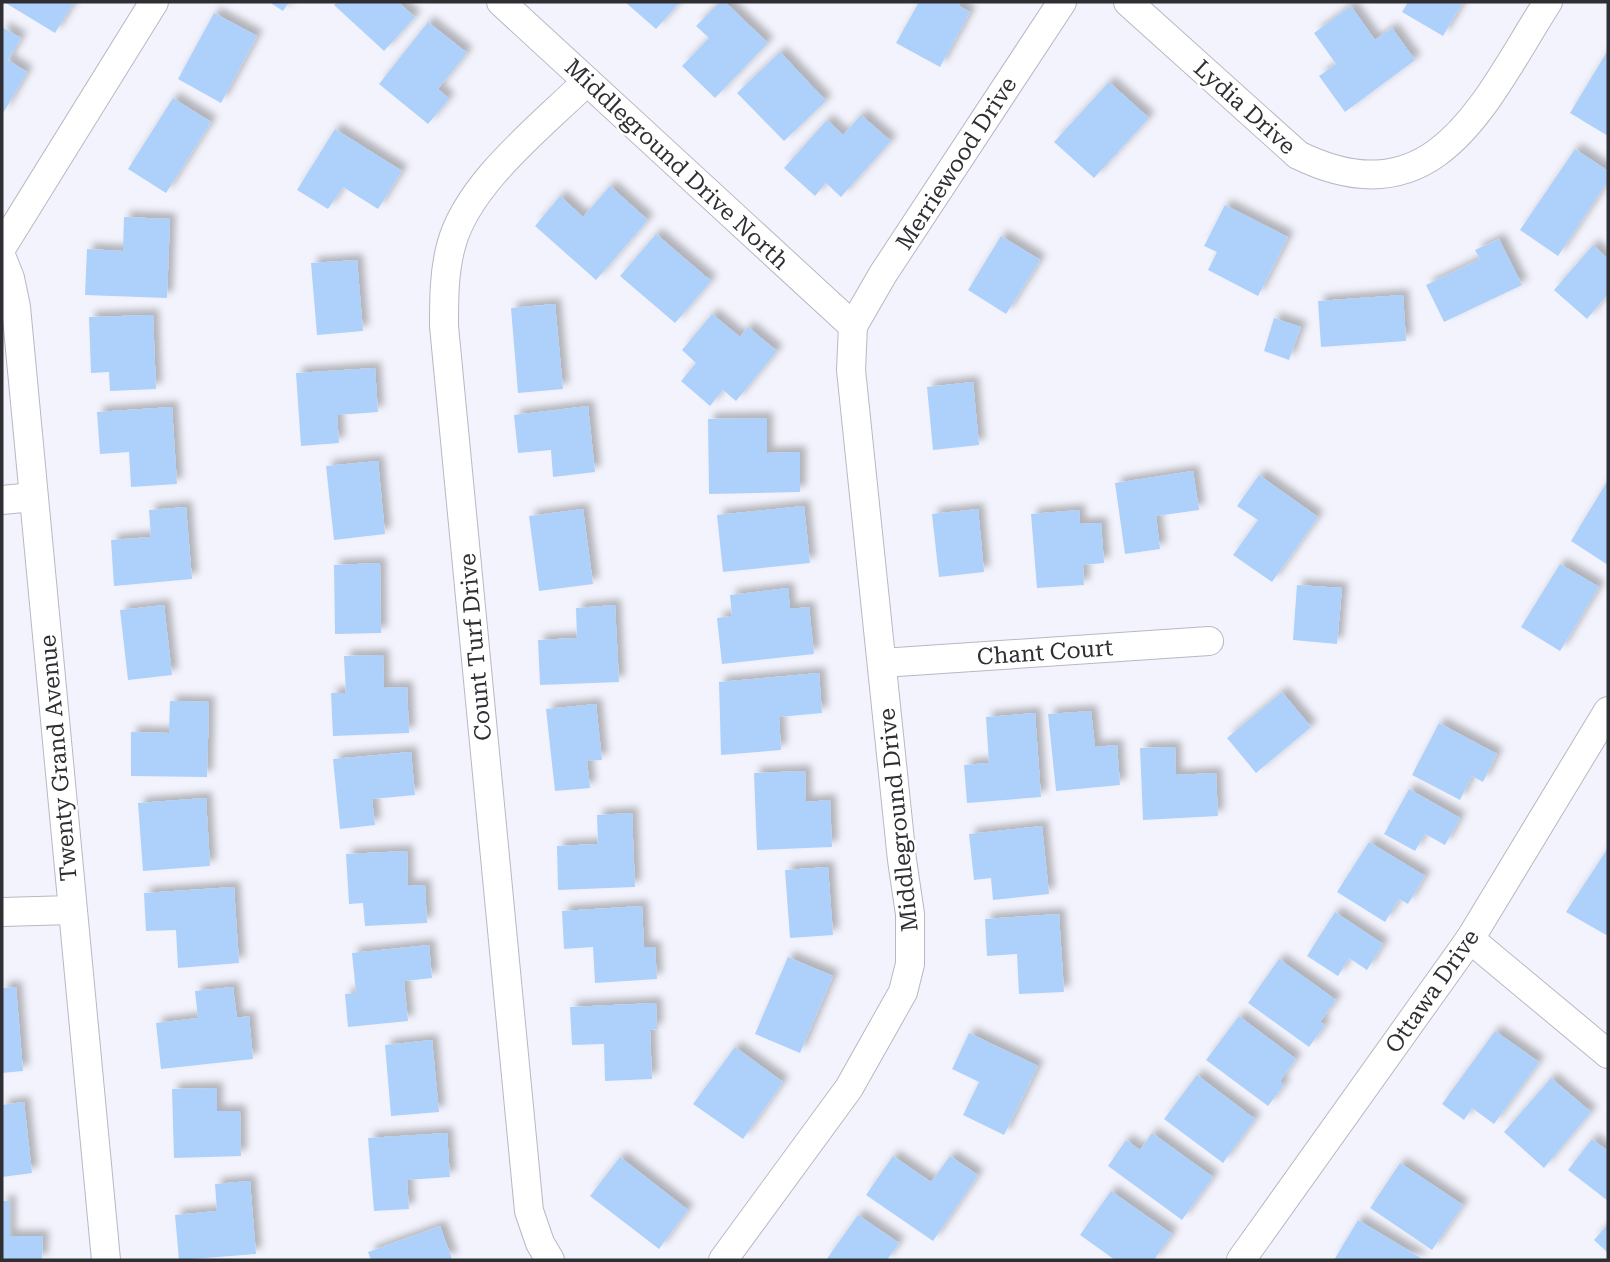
<svg xmlns="http://www.w3.org/2000/svg" width="1610" height="1262" viewBox="0 0 1610 1262" font-family="'Roboto Serif',serif">
<style>
.building{fill:#aed1fc;filter:url(#shadow)}
.lines{fill:none;stroke-linecap:round;stroke-linejoin:round}
.minor-casing{stroke:#b8b8c4;stroke-width:30}
.minor{stroke:#fff;stroke-width:28}
.labels{text-anchor:middle;stroke-width:5;stroke-linejoin:round;paint-order:stroke}
.street-label{font-size:23px;fill:#2f2f33;stroke:#fff}
</style>
<defs>
<filter id="shadow"><feDropShadow dx="6" dy="-6" stdDeviation="3.5" flood-color="#0004"/></filter>
</defs>
<rect width="100%" height="100%" fill="#f3f3fd"/>
<g class="building">
<path d="M4,2H74L55,33Z"/>
<path d="M269,2H289L283,11Z"/>
<path d="M337,2H398L415,17L384,51L334,5Z"/>
<path d="M625,2H680L656,29Z"/>
<path d="M720,2H725L768,43L715,98L682,66L709,38L696,26Z"/>
<path d="M919,2H961L959,6L970,12L940,67L896,43Z"/>
<path d="M1408,2H1463L1443,36L1402,12Z"/>
<path d="M1351,6L1375,40L1392,28L1415,60L1345,112L1319,76L1336,64L1314,33Z"/>
<path d="M214,13L257,36L221,103L178,79Z"/>
<path d="M428,22L467,53L438,89L449,99L428,124L379,84Z"/>
<path d="M2,27L21,38L8,60L27,72L2,115Z"/>
<path d="M1608,50V136L1570,113Z"/>
<path d="M780,52L826,101L784,141L737,93Z"/>
<path d="M1109,82L1149,118L1094,178L1054,142Z"/>
<path d="M173,98L211,122L166,193L128,169Z"/>
<path d="M861,115L891,141L841,197L826,183L815,196L784,168L827,120L843,135Z"/>
<path d="M335,129L402,171L378,209L343,187L328,209L297,190Z"/>
<path d="M1575,149L1608,171V181L1558,256L1520,230Z"/>
<path d="M610,186L648,220L596,280L535,226L560,196L583,217Z"/>
<path d="M1225,205L1288,237L1258,296L1208,270L1217,252L1204,246Z"/>
<path d="M124,217L170,219L167,298L85,295L87,249L123,251Z"/>
<path d="M656,234L711,281L675,323L620,276Z"/>
<path d="M1001,236L1040,260L1006,314L968,290Z"/>
<path d="M1499,239L1522,285L1444,322L1426,285L1480,259L1475,250Z"/>
<path d="M1593,245L1608,259V294L1587,319L1554,290Z"/>
<path d="M357,260L363,331L317,335L311,263Z"/>
<path d="M1403,295L1406,341L1321,347L1318,301Z"/>
<path d="M555,304L563,389L518,393L511,308Z"/>
<path d="M712,314L740,337L748,327L777,351L736,401L723,390L710,406L681,381L696,363L682,350Z"/>
<path d="M153,315L156,389L110,391L109,372L91,373L89,317Z"/>
<path d="M1274,318L1301,327L1289,360L1264,351Z"/>
<path d="M375,368L378,412L337,415L339,443L301,446L296,373Z"/>
<path d="M973,382L979,445L933,450L927,387Z"/>
<path d="M588,406L595,472L553,477L551,450L518,453L514,415Z"/>
<path d="M172,407L177,484L131,487L129,452L100,454L97,412Z"/>
<path d="M767,418V453L800,452V492L709,494L708,419Z"/>
<path d="M378,461L385,534L334,540L326,466Z"/>
<path d="M1193,471L1199,510L1156,516L1160,549L1125,554L1115,483Z"/>
<path d="M1259,475L1318,517L1272,582L1233,555L1258,520L1237,506Z"/>
<path d="M1608,480V565L1571,541Z"/>
<path d="M804,506L810,563L723,572L717,515Z"/>
<path d="M186,507L192,579L114,586L111,540L151,537L149,510Z"/>
<path d="M583,509L593,584L539,591L529,516Z"/>
<path d="M978,509L984,572L939,577L932,514Z"/>
<path d="M1079,510L1080,524L1101,523L1104,563L1083,565L1084,585L1037,588L1031,514Z"/>
<path d="M380,563L381,633L335,634L334,565Z"/>
<path d="M1560,564L1599,587L1560,651L1521,627Z"/>
<path d="M1297,585L1342,588L1337,644L1293,640Z"/>
<path d="M788,588L790,609L809,607L814,654L722,664L717,618L732,616L730,595Z"/>
<path d="M164,605L172,675L128,680L120,610Z"/>
<path d="M615,605L619,682L540,685L538,640L577,638L576,608Z"/>
<path d="M383,655L384,688L407,687L409,733L333,736L331,693H346L344,656Z"/>
<path d="M819,673L822,713L779,717L781,750L721,755L719,682Z"/>
<path d="M1282,692L1311,727L1256,773L1227,738Z"/>
<path d="M170,701L209,702L207,777L131,776V732L169,733Z"/>
<path d="M596,704L602,760L587,761L590,788L555,791L546,709Z"/>
<path d="M1091,711L1095,747L1117,745L1120,785L1056,791L1048,714Z"/>
<path d="M1035,713L1041,797L967,803L964,765L989,763L986,717Z"/>
<path d="M1439,723L1497,754L1483,782L1472,776L1460,800L1412,775Z"/>
<path d="M1175,747L1176,775L1216,773L1218,816L1143,820L1140,748Z"/>
<path d="M411,752L415,795L372,799L375,825L340,829L333,759Z"/>
<path d="M805,771L806,802L830,800L832,847L757,850L754,773Z"/>
<path d="M1409,789L1460,818L1445,845L1425,834L1415,851L1384,834Z"/>
<path d="M206,798L210,866L143,871L138,803Z"/>
<path d="M632,813L635,887L558,890L557,846L598,844L597,815Z"/>
<path d="M1042,826L1049,894L993,900L991,878L974,880L969,834Z"/>
<path d="M1369,842L1425,876L1408,904L1399,899L1385,922L1337,892Z"/>
<path d="M1608,848V936L1566,912Z"/>
<path d="M407,851L408,886L425,885L427,923L365,926L363,903L349,904L346,854Z"/>
<path d="M828,867L833,935L790,938L785,870Z"/>
<path d="M234,887L239,963L178,968L176,930L146,931L144,893Z"/>
<path d="M642,906L644,947H655L657,979L595,983L593,947L564,949L562,911Z"/>
<path d="M1335,912L1383,944L1367,970L1349,958L1338,976L1307,956Z"/>
<path d="M1059,914L1064,992L1019,994L1017,954L987,956L985,919Z"/>
<path d="M429,945L432,978L404,981L408,1021L348,1027L345,994L356,993L352,953Z"/>
<path d="M788,957L833,976L800,1053L755,1034Z"/>
<path d="M1279,959L1336,1000L1320,1022L1325,1025L1309,1047L1248,1003Z"/>
<path d="M16,987L23,1071L2,1073V988Z"/>
<path d="M233,987L237,1018L249,1016L253,1059L161,1069L156,1023L198,1018L195,991Z"/>
<path d="M656,1003L657,1029L650,1030L652,1079L605,1081L604,1044L572,1045L570,1007Z"/>
<path d="M1239,1016L1296,1059L1280,1081L1284,1085L1268,1106L1206,1060Z"/>
<path d="M1495,1031L1539,1062L1494,1124L1472,1108L1464,1120L1442,1104Z"/>
<path d="M969,1033L1038,1066L1004,1135L963,1115L979,1082L952,1069Z"/>
<path d="M432,1040L439,1112L391,1116L385,1045Z"/>
<path d="M735,1047L783,1082L743,1139L693,1104Z"/>
<path d="M1197,1075L1255,1119L1223,1163L1164,1119Z"/>
<path d="M1551,1078L1591,1112L1544,1168L1504,1132Z"/>
<path d="M217,1088V1111H240L241,1156L174,1158L172,1089Z"/>
<path d="M24,1102L32,1173L2,1177V1105Z"/>
<path d="M447,1133L450,1177L407,1180L409,1209L374,1211L368,1138Z"/>
<path d="M1152,1133L1213,1177L1182,1220L1108,1166L1126,1140L1140,1150Z"/>
<path d="M1592,1139L1608,1151V1201L1568,1170Z"/>
<path d="M893,1156L931,1182L950,1156L978,1175L933,1241L866,1195Z"/>
<path d="M620,1157L688,1210L659,1249L590,1196Z"/>
<path d="M1400,1163L1463,1205L1432,1250L1370,1208Z"/>
<path d="M250,1181L256,1254L179,1260L175,1215L217,1211L215,1184Z"/>
<path d="M1111,1191L1172,1234L1154,1260H1115L1080,1235Z"/>
<path d="M2,1201H10V1236H43L42,1260H2Z"/>
<path d="M858,1215L899,1243L887,1260H826Z"/>
<path d="M1358,1220L1421,1258L1420,1260H1334Z"/>
<path d="M1608,1224V1253L1594,1240Z"/>
<path d="M440,1226L452,1259L371,1260L368,1252Z"/>
</g>
<g class="lines">
<defs>
<g id="minor">
<path d="M501,2L853,326"/>
<path d="M1128,2L1298,155C1437,223 1485,100 1548,2"/>
<path d="M2,247L154,2"/>
<path d="M2,258L10,278L16,307L106,1260"/>
<path d="M2,500L33,497"/>
<path d="M882,663L1209,641"/>
<path d="M2,912L72,910"/>
<path d="M1470,939L1608,1054"/>
<path d="M550,1260L540,1243L529,1211L444,326C444,299 444,272 451,246C467,183 543,125 587,81"/>
<path d="M723,1260L849,1088L903,992L910,964V914L902,860L851,370L853,326L883,274L1062,2"/>
<path d="M1241,1260L1470,939L1608,711"/>
</g>
</defs>
<use href="#minor" class="minor-casing"/>
<use href="#minor" class="minor"/>
</g>
<g class="labels">
<g class="street-label">
<text transform="translate(1245 107) rotate(42)" y="8">Lydia Drive</text>
<text transform="translate(956 163) rotate(-57)" y="8">Merriewood Drive</text>
<text transform="translate(677 164) rotate(43)" y="8">Middleground Drive North</text>
<text transform="translate(475 647) rotate(-95)" y="8">Count Turf Drive</text>
<text transform="translate(1045 652) rotate(-4)" y="8">Chant Court</text>
<text transform="translate(58 758) rotate(-95)" y="8">Twenty Grand Avenue</text>
<text transform="translate(898 820) rotate(-96)" y="8">Middleground Drive</text>
<text transform="translate(1432 991) rotate(-55)" y="8">Ottawa Drive</text>
</g>
</g>
<rect width="1610" height="1262" fill="none" stroke="#2f2f33" stroke-width="7"/>
</svg>
